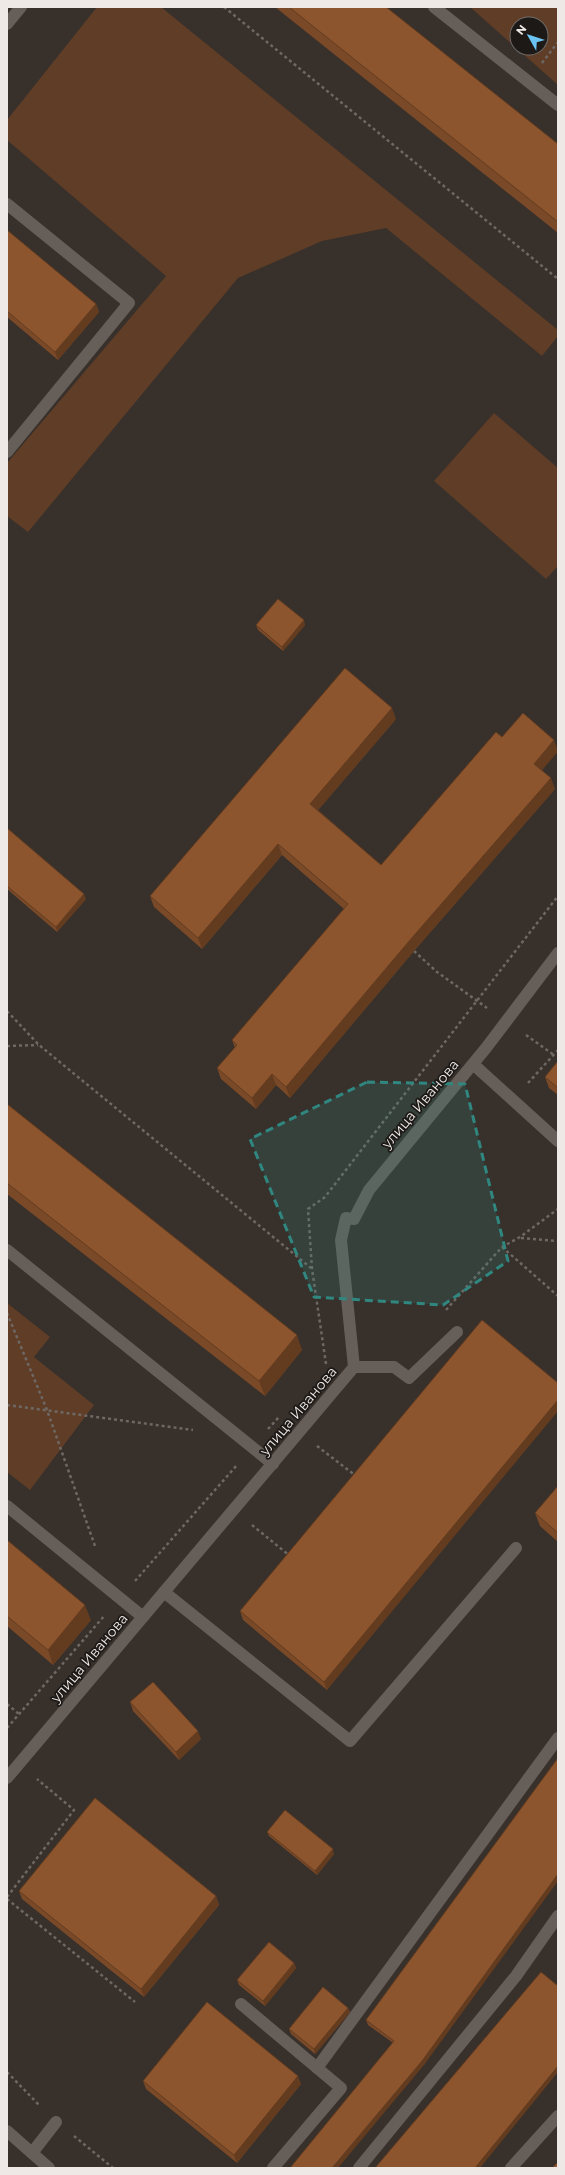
<svg xmlns="http://www.w3.org/2000/svg" width="565" height="2175" viewBox="0 0 565 2175" font-family="Montserrat,sans-serif">
<style>
.green{fill:#603d26;fill-rule:evenodd}
.lines{fill:none;stroke-linecap:round;stroke-linejoin:round}
.path{stroke:#6e6864;stroke-width:2.5;stroke-dasharray:3 3;stroke-linecap:butt}
.service{stroke:#665e59;stroke-width:12}
.tertiary{stroke:#665e59;stroke-width:12}
.secondary{stroke:#665e59;stroke-width:12}
.wall{fill:#794928}
.shaded-wall{fill:#633c20}
.building{fill:#8d552e;stroke:#633c20}
.marked{fill:#308780;fill-opacity:0.2;stroke:#308780;stroke-width:3;stroke-dasharray:8 5;stroke-linejoin:round}
.labels{text-anchor:middle;stroke-width:3.5;stroke-linejoin:round;paint-order:stroke}
.street-label{font-size:14px;fill:#eee9e6;stroke:#1c1917}
</style>
<rect width="100%" height="100%" fill="#37302b"/>
<g class="green">
<path d="M97,7H161L558,330V336L542,356L386,228L322,241L238,278L28,532L7,516V463L166,276L7,140V120Z"/>
<path d="M470,7H558V85ZM517,24H541V48H517Z"/>
<path d="M494,413L558,468V566L546,579L434,481Z"/>
<path d="M7,1303L50,1337L34,1357L94,1405L30,1490L7,1472Z"/>
</g>
<g class="lines">
<g class="path">
<path d="M224,7L558,279"/>
<path d="M542,63L558,42"/>
<path d="M414,951L437,972L487,1008"/>
<path d="M7,1011L39,1045L311,1268"/>
<path d="M526,1035L554,1055"/>
<path d="M7,1046L38,1045"/>
<path d="M528,1083L558,1050"/>
<path d="M521,1238L558,1241"/>
<path d="M502,1247L558,1296"/>
<path d="M446,1310L502,1247L520,1237L558,1209"/>
<path d="M7,1313L47,1410L95,1546"/>
<path d="M326,1364L312,1269L308,1209L325,1197L558,896"/>
<path d="M7,1405L193,1430"/>
<path d="M268,1429L279,1417"/>
<path d="M317,1446L356,1476"/>
<path d="M252,1525L290,1556"/>
<path d="M135,1581L237,1465"/>
<path d="M7,1704L19,1714"/>
<path d="M7,1728L105,1615"/>
<path d="M7,1897L74,1810L37,1779"/>
<path d="M7,1899L135,2002"/>
<path d="M7,2072L40,2106"/>
<path d="M74,2136L113,2168"/>
</g>
<g class="service">
<path d="M434,7L558,105"/>
<path d="M7,24L21,7"/>
<path d="M7,204L129,303L7,452"/>
<path d="M473,1064L558,1141"/>
<path d="M7,1250L273,1464"/>
<path d="M354,1367H394L409,1378L457,1332"/>
<path d="M7,1506L143,1617"/>
<path d="M164,1592L350,1741L516,1548"/>
<path d="M241,2004L341,2088L273,2168"/>
<path d="M317,2068L558,1738"/>
<path d="M32,2153L56,2122"/>
<path d="M359,2168L516,1976L558,1916"/>
<path d="M511,2168L558,2116"/>
</g>
<path class="tertiary" d="M7,1778L354,1367L341,1240L346,1218L354,1219L369,1190L486,1048L558,953"/>
<path class="secondary" d="M7,2131L49,2168"/>
</g>
<g class="wall">
<path d="M275,7H386L558,144V233Z"/>
<path d="M7,230L96,304L99,312L58,360L7,317Z"/>
<path d="M256,625H305L283,651L258,630Z"/>
<path d="M396,719L318,810L381,865L502,737L558,750V751L542,770L555,789L414,951L290,1098L276,1085L256,1109L221,1079L217,1068L235,1048L232,1040L344,909L282,855L202,949L154,907L150,896Z"/>
<path d="M7,828L86,899L57,932L7,889Z"/>
<path d="M558,1061V1095L549,1088L545,1077Z"/>
<path d="M7,1104L302,1350L265,1396L7,1194Z"/>
<path d="M558,1383L327,1690L243,1620L240,1611Z"/>
<path d="M558,1486V1542L540,1526L535,1513Z"/>
<path d="M7,1540L91,1620L53,1665L7,1626Z"/>
<path d="M130,1702L201,1739L179,1760L133,1711Z"/>
<path d="M558,1758L424,2065L368,2025L366,2020Z"/>
<path d="M267,1832L334,1854L317,1875L269,1836Z"/>
<path d="M19,1891L216,1896L219,1905L144,1997L22,1899Z"/>
<path d="M294,1963L296,1968L265,2006L239,1985L237,1980Z"/>
<path d="M348,2008L350,2012L315,2054L291,2034L289,2029Z"/>
<path d="M143,2081L301,2084L237,2163L146,2089Z"/>
</g>
<g class="shaded-wall">
<path d="M96,304L99,312L58,360L55,352Z"/>
<path d="M304,620L305,625L283,651L282,647Z"/>
<path d="M392,708L396,719L314,815L310,804Z"/>
<path d="M554,740L558,751L538,775L534,764Z"/>
<path d="M551,778L555,789L414,951L290,1098L286,1087L410,940Z"/>
<path d="M278,844L282,855L202,949L198,938Z"/>
<path d="M84,894L86,899L57,932L56,927Z"/>
<path d="M272,1074L276,1085L256,1109L252,1098Z"/>
<path d="M297,1335L302,1350L265,1396L259,1381Z"/>
<path d="M558,1400V1411L327,1690L324,1682Z"/>
<path d="M85,1605L91,1620L53,1665L48,1650Z"/>
<path d="M198,1731L201,1739L179,1760L176,1752Z"/>
<path d="M333,1849L334,1854L317,1875L315,1871Z"/>
<path d="M558,1874V1881L424,2065L338,2168H332Z"/>
<path d="M216,1896L219,1905L144,1997L141,1989Z"/>
<path d="M294,1963L296,1968L265,2006L263,2001Z"/>
<path d="M348,2008L350,2012L315,2054L314,2049Z"/>
<path d="M558,2066V2072L480,2168H475Z"/>
<path d="M298,2076L301,2084L237,2163L234,2155Z"/>
</g>
<g class="building">
<path d="M289,7H386L558,144V222Z"/>
<path d="M7,230L96,304L55,352L7,311Z"/>
<path d="M278,599L304,620L282,647L256,625Z"/>
<path d="M345,668L392,708L310,804L381,865L496,732L502,737L523,713L554,740L534,764L551,778L410,940L286,1087L272,1074L252,1098L217,1068L237,1045L232,1040L348,904L278,844L198,938L150,896Z"/>
<path d="M7,828L84,894L56,927L7,886Z"/>
<path d="M558,1061V1088L545,1077Z"/>
<path d="M7,1104L297,1335L259,1381L7,1183Z"/>
<path d="M482,1320L558,1383V1400L324,1682L240,1611Z"/>
<path d="M558,1486V1533L535,1513Z"/>
<path d="M7,1540L85,1605L48,1650L7,1616Z"/>
<path d="M153,1682L198,1731L176,1752L130,1702Z"/>
<path d="M558,1758V1874L422,2061L332,2168H290L394,2041L366,2020Z"/>
<path d="M95,1798L216,1896L141,1989L19,1891Z"/>
<path d="M285,1810L333,1849L315,1871L267,1832Z"/>
<path d="M269,1942L294,1963L263,2001L237,1980Z"/>
<path d="M541,1972L558,1986V2066L475,2168H375Z"/>
<path d="M323,1987L348,2008L314,2049L289,2029Z"/>
<path d="M207,2002L298,2076L234,2155L143,2081Z"/>
<path d="M558,2162V2168H552Z"/>
</g>
<path class="marked" d="M367,1082L465,1084L508,1261L443,1305L314,1297L250,1139Z"/>
<g class="labels">
<g class="street-label">
<text transform="translate(420 1104) rotate(-50)" y="5">улица Иванова</text>
<text transform="translate(298 1411) rotate(-50)" y="5">улица Иванова</text>
<text transform="translate(89 1658) rotate(-50)" y="5">улица Иванова</text>
</g>
</g>
<rect width="565" height="2175" fill="none" stroke="#eee9e6" stroke-width="16"/>
<g transform="translate(529 36) rotate(309)"><circle r="19" fill="#1c1917" stroke="#706c6a"/>
<path d="M0-3L7 15L0 10L-7 15Z" fill="#6bc3f2"/>
<text y="-6" font-size="11" font-weight="bold" text-anchor="middle" fill="#eee9e6">N</text>
</g>
</svg>
